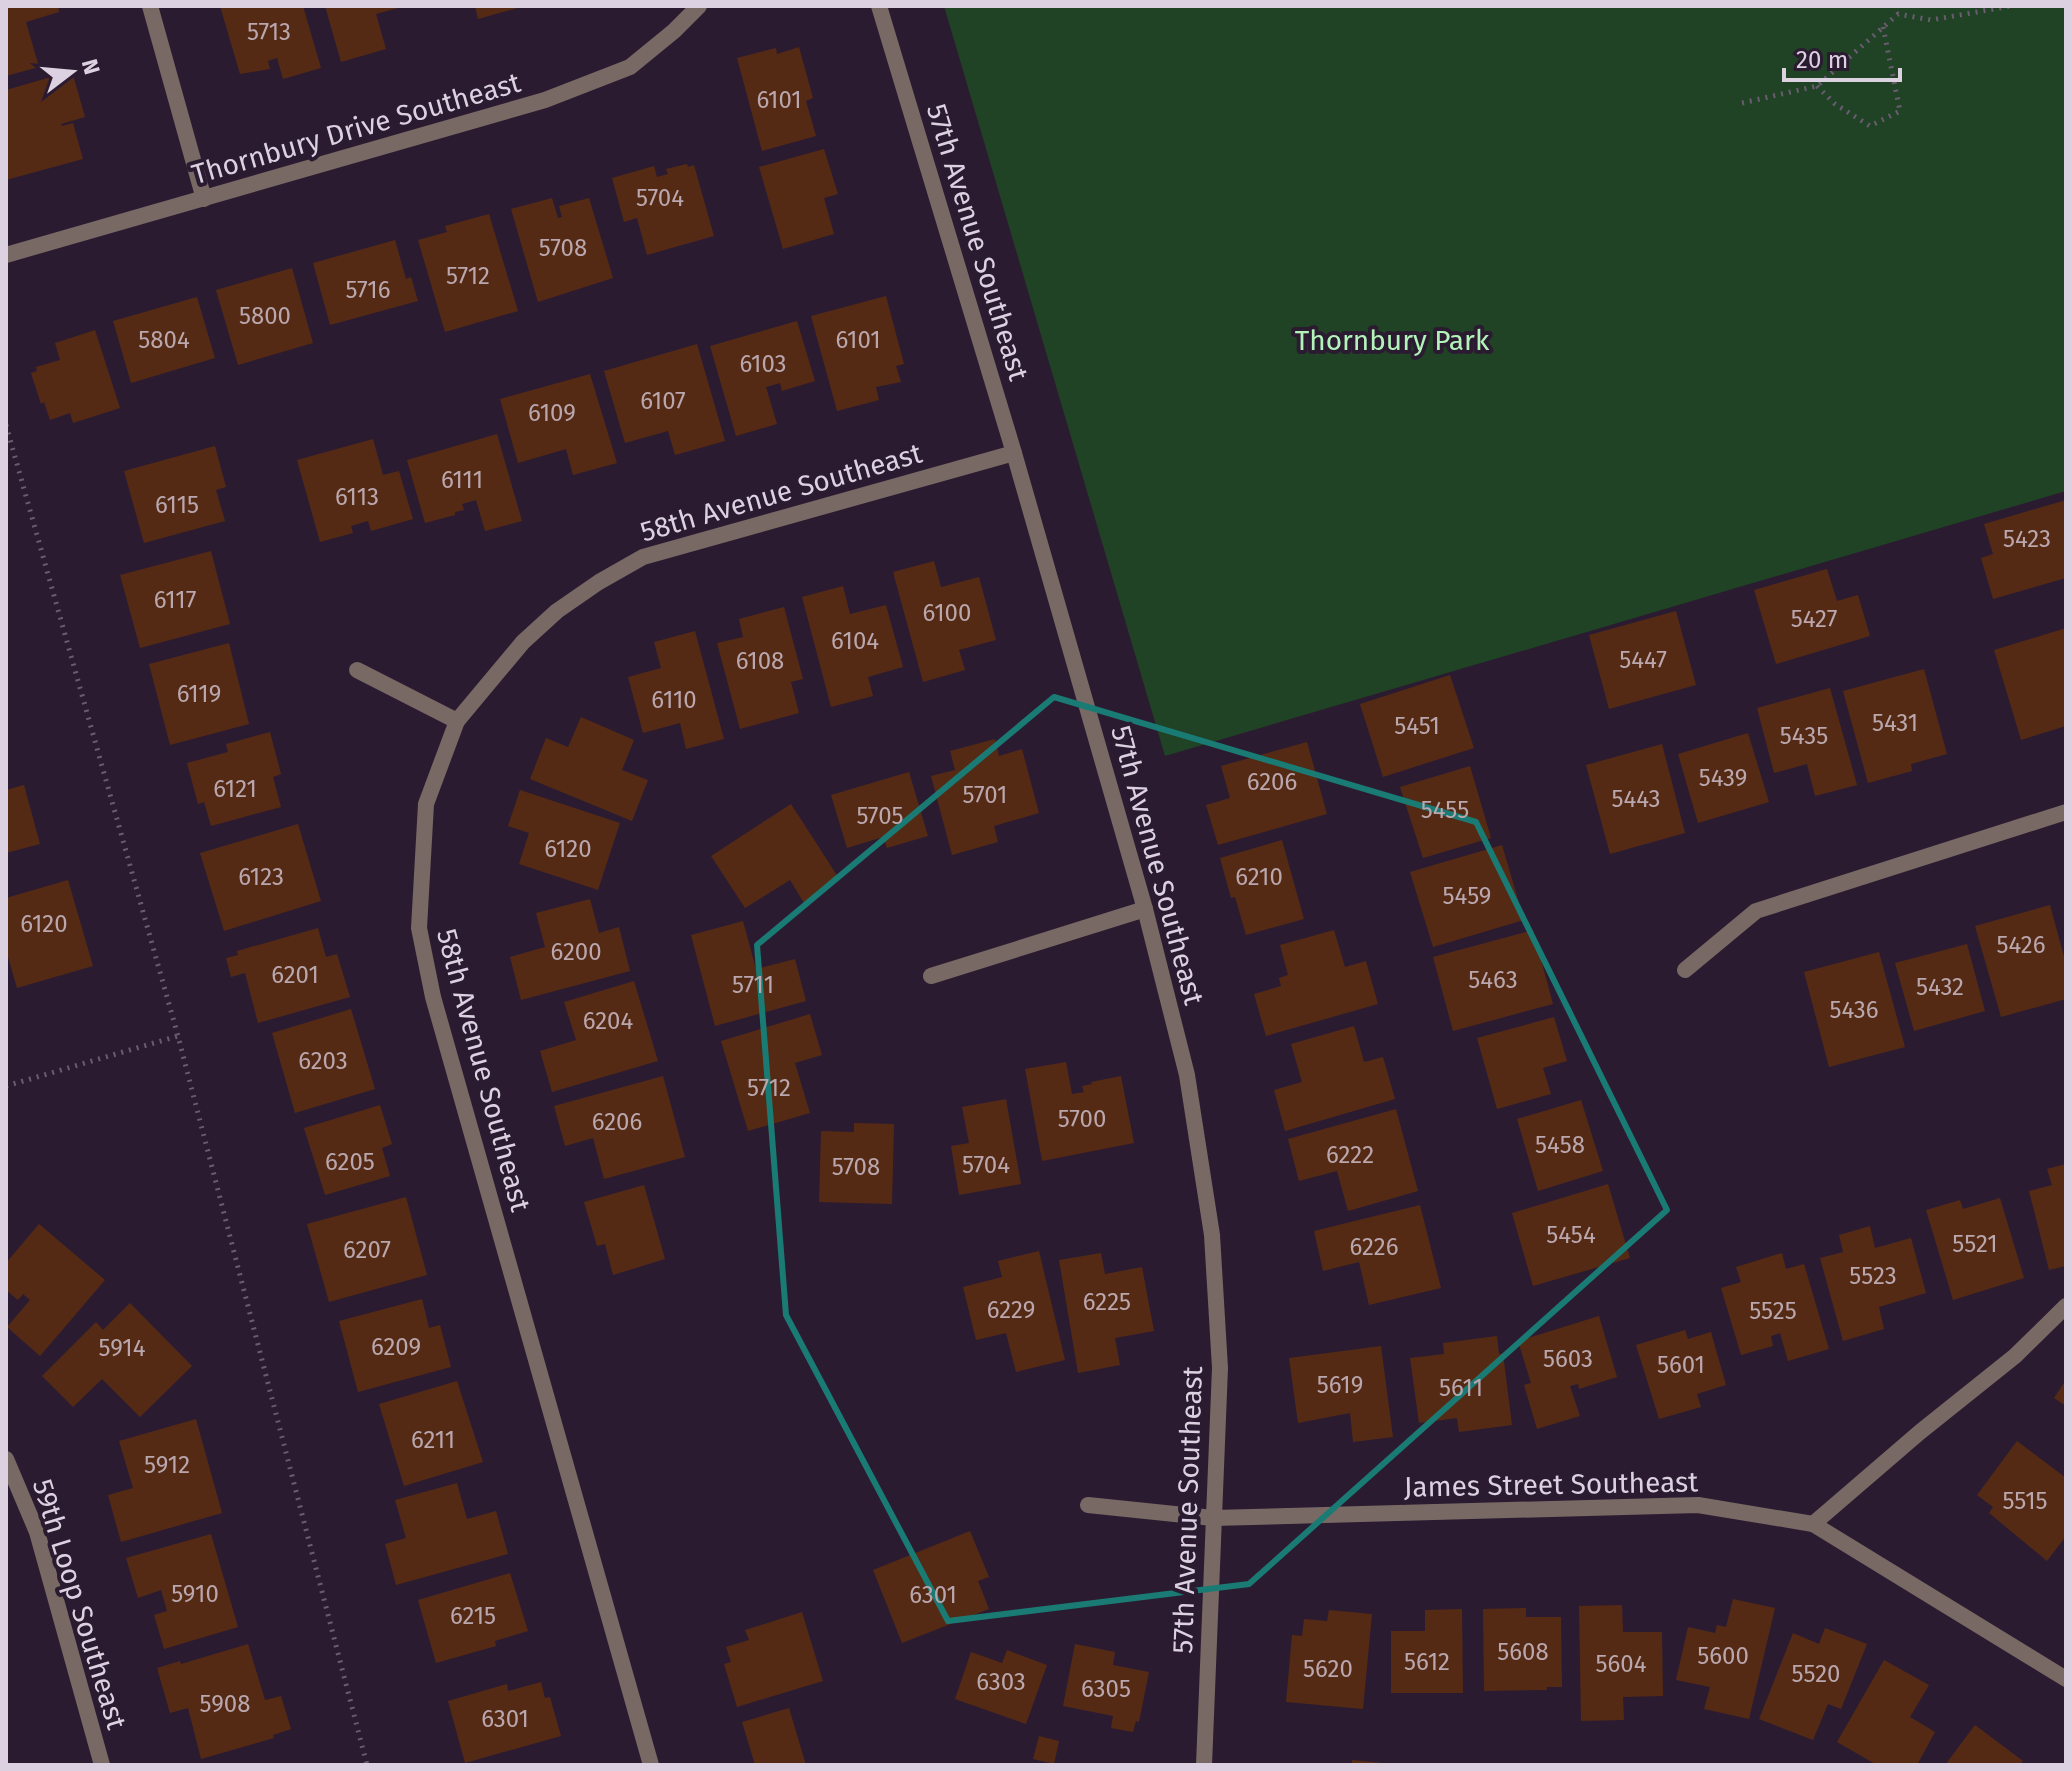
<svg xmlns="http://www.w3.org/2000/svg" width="2072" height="1771" viewBox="0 0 2072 1771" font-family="'Fira Sans',sans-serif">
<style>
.green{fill:#204325}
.building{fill:#552a15}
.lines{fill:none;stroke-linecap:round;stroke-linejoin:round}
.path{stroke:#6a5c70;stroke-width:5;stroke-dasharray:2 6;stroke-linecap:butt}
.lane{stroke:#786964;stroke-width:16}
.street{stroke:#786964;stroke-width:16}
.marked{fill:none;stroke:#197b74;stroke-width:6;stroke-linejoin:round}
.labels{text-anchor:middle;stroke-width:8;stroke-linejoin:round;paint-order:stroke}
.number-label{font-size:24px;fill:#baa7ad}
.street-label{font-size:28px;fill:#dcd1e0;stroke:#2b1b31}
.park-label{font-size:28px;fill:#b3f3ba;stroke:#2b1b31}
</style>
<rect width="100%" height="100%" fill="#2b1b31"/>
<path class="green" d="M944,6H2066V491L1165,756Z"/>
<g class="building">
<path d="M6,6H58L59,12L26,22L39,67L6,76Z"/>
<path d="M220,6H303L321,68L283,79L277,58L268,61L270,69L240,74Z"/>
<path d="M325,6H401L402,7L376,14L386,49L341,62Z"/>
<path d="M475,6H521V7L478,19Z"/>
<path d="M799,47L813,98L806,101L816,136L762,151L737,58L776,48L777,54Z"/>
<path d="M72,71L85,117L61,124L62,126L73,123L83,159L6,180V90Z"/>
<path d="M824,149L838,194L824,198L834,234L783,249L759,167Z"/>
<path d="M687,164L688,167L694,165L714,236L647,255L637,218L624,222L612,178L654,166L657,177L668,174L666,169Z"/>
<path d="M552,198L558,218L562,217L559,206L589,198L613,278L538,302L511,209Z"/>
<path d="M489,214L518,311L445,332L418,240L447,232L445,226Z"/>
<path d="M395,240L406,279L411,277L418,301L330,325L313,263Z"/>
<path d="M292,268L313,343L238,365L216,290Z"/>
<path d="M886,296L904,364L896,366L901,382L876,387L879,400L837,411L811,316Z"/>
<path d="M197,297L215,358L131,383L113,321Z"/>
<path d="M797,321L815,381L782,391L780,383L766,387L777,424L736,436L710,346Z"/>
<path d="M95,330L120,408L73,423L70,413L50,420L44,402L41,404L31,373L37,371L36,367L60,360L55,343Z"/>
<path d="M697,344L725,441L675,455L668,431L625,443L604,371Z"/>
<path d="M590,374L617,463L573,475L566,449L518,463L500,399Z"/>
<path d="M497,434L522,521L485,531L476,500L462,504L464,510L455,512V515L425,523L407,460Z"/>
<path d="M373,439L383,475L399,471L413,519L371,531L368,521L351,526L353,533L320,542L297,460Z"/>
<path d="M215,446L226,487L216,490L225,521L144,543L124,471Z"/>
<path d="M2066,500V578L1993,599L1981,558L1993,554L1984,524Z"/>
<path d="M211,551L230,624L140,648L120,575Z"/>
<path d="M934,561L941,587L979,577L996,640L959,650L965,670L923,682L893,572Z"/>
<path d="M1827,569L1837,601L1858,595L1870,636L1776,664L1754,590Z"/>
<path d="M843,586L850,614L886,605L903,667L868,677L873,696L831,707L802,597Z"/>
<path d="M784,607L803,679L791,682L799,713L740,729L717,643L743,637L739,619Z"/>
<path d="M1676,611L1696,685L1609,709L1589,635Z"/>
<path d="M2066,628V726L2021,740L1994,650Z"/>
<path d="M695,631L724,739L686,749L680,723L643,733L628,677L661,668L654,642Z"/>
<path d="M229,643L249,724L170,745L149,664Z"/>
<path d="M1924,669L1947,754L1911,764L1912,771L1868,783L1843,691Z"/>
<path d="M1450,675L1474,748L1383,777L1360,704Z"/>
<path d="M1830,688L1857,785L1815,796L1807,764L1774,773L1757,708Z"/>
<path d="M581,717L634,740L622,770L648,780L632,821L530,779L546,738L568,747Z"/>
<path d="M270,732L281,774L273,777L281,807L211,826L204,802L198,804L187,763L228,752L226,744Z"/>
<path d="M1748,733L1769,802L1698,823L1678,754Z"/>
<path d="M995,739L999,756L1022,749L1039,813L994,826L998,842L952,855L931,776L955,770L950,751Z"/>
<path d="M1307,742L1327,814L1218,845L1206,805L1230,798L1221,766Z"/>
<path d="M1662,744L1685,833L1610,854L1586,765Z"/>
<path d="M1470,766L1491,838L1423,858L1400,787Z"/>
<path d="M909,772L928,836L887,848L883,837L847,848L831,795Z"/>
<path d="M24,785L40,844L6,853V790Z"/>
<path d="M520,790L620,823L598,890L519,864L529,833L508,826Z"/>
<path d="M791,804L840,880L804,903L790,880L745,908L711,856Z"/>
<path d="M298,824L321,901L224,931L200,853Z"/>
<path d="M1282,840L1304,919L1246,935L1235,897L1231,898L1220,858Z"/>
<path d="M1502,845L1524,920L1433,947L1410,872Z"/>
<path d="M68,880L93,966L17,988L6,950V898Z"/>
<path d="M590,899L599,933L619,927L630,971L521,1000L510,957L545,947L536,913Z"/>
<path d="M2050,905L2066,964V999L2001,1017L1975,926Z"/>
<path d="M743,921L756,969L795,959L806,1001L715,1026L691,935Z"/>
<path d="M318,928L326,957L337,954L350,997L258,1023L245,973L231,977L226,958L238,955L237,951Z"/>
<path d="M1334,930L1345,967L1366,961L1378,1004L1266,1036L1254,994L1281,986L1279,978L1288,975L1280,945Z"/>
<path d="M1533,930L1553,1004L1453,1031L1433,957Z"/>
<path d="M1967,944L1985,1011L1914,1031L1895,963Z"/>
<path d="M1879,952L1905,1047L1829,1067L1804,972Z"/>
<path d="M634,981L658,1061L552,1092L540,1051L576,1040L564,1002Z"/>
<path d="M351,1009L375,1089L295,1113L272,1033Z"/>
<path d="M810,1014L822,1055L795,1063L810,1113L748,1131L721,1041Z"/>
<path d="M1554,1017L1567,1061L1543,1068L1551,1094L1497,1109L1477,1038Z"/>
<path d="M1354,1026L1364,1062L1383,1057L1395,1099L1285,1131L1274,1090L1302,1082L1291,1044Z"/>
<path d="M1066,1062L1072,1094L1084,1092L1082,1086L1092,1084L1091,1082L1121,1076L1134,1143L1042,1161L1025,1069Z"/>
<path d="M663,1076L685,1157L604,1179L593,1138L565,1146L554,1106Z"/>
<path d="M1006,1099L1021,1184L959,1195L951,1146L969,1143L962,1107Z"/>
<path d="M1581,1100L1603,1171L1538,1191L1517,1119Z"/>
<path d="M380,1105L392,1144L382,1148L390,1176L325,1195L304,1128Z"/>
<path d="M1396,1109L1418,1191L1348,1211L1337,1171L1299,1181L1288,1139Z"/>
<path d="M854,1123L894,1124L892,1204L819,1202L821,1131L854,1132Z"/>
<path d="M2066,1164V1266L2049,1270L2029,1191L2052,1185L2047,1169Z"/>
<path d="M1608,1184L1630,1258L1533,1286L1512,1213Z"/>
<path d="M644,1185L665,1259L613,1275L605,1244L597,1246L584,1202Z"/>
<path d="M406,1197L427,1275L329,1302L307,1224Z"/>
<path d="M2000,1198L2024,1278L1953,1300L1926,1210L1960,1200L1963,1209Z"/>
<path d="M1420,1205L1441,1288L1369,1305L1359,1262L1323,1271L1314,1231Z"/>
<path d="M39,1224L105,1280L40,1356L7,1327L30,1300L23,1294L18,1300L6,1290V1263Z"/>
<path d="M1870,1226L1875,1248L1911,1238L1926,1293L1879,1307L1884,1329L1843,1341L1820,1258L1843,1252L1839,1235Z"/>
<path d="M1039,1251L1065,1360L1016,1372L1006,1333L976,1340L963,1287L1002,1277L998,1261Z"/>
<path d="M1101,1253L1105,1274L1142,1267L1154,1331L1115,1338L1120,1365L1078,1373L1059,1260Z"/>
<path d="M1782,1253L1786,1269L1804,1264L1829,1349L1788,1361L1780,1333L1771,1336L1773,1346L1741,1355L1721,1288L1741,1282L1736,1267Z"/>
<path d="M422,1299L429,1328L440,1325L451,1367L358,1392L339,1321Z"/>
<path d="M130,1303L192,1366L140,1417L102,1379L73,1407L42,1376L96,1322L103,1330Z"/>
<path d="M1599,1316L1617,1377L1579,1389L1578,1384L1570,1386L1580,1416L1537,1429L1524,1385L1531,1383L1518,1341Z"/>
<path d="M1685,1330L1688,1339L1711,1332L1726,1385L1697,1394L1701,1407L1659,1419L1636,1345Z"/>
<path d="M1497,1336L1499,1354H1503L1512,1425L1459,1432L1457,1418L1419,1423L1410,1358L1444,1354L1443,1343Z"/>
<path d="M1381,1346L1393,1437L1353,1442L1350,1413L1298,1423L1289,1358Z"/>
<path d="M2066,1380V1406L2054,1398Z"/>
<path d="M457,1381L483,1462L404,1486L379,1404Z"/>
<path d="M196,1419L222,1513L121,1542L108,1495L133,1488L119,1441Z"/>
<path d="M2017,1441L2066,1478V1536L2047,1561L1989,1513L1993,1507L1977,1495Z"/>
<path d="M457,1483L467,1519L496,1511L508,1554L396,1585L385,1544L406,1538L395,1500Z"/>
<path d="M970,1531L989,1577L978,1581L989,1609L902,1643L873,1570Z"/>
<path d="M211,1534L238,1627L164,1649L154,1615L167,1611L161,1590L138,1598L126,1558Z"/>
<path d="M510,1573L528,1631L495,1641L496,1646L436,1663L418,1600Z"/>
<path d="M1733,1599L1775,1608L1749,1719L1704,1709L1710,1687L1676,1680L1688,1627L1715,1633L1717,1625L1726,1627Z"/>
<path d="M1622,1605L1623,1632H1662L1663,1696L1623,1697L1624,1720L1581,1721L1579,1606Z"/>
<path d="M1526,1608V1617H1561L1562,1687H1547V1690L1484,1691L1483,1609Z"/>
<path d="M1462,1609L1463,1693H1391V1631H1425V1610Z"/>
<path d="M1329,1610L1372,1614L1363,1709L1286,1702L1292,1635L1302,1636L1304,1619L1327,1621Z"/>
<path d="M802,1612L823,1681L737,1707L724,1664L731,1662L726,1647L749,1640L745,1630Z"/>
<path d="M1825,1628L1867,1644L1841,1709L1828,1704L1813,1740L1759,1719L1793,1633L1819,1644Z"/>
<path d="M248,1644L265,1700L281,1696L291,1729L273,1735L274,1738L201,1759L188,1708L170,1713L157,1668L180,1661L181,1664Z"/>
<path d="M1075,1644L1115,1652L1113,1665L1149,1672L1139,1722L1136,1721L1133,1732L1111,1728L1113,1716L1063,1706Z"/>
<path d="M1007,1650L1047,1665L1026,1724L955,1699L971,1652L1002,1663Z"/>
<path d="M1884,1660L1929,1685L1910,1717L1935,1732L1917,1765H1877L1837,1742Z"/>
<path d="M541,1682L545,1698L550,1697L561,1736L465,1763L448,1701L507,1684L508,1691Z"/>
<path d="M789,1708L806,1765H755L742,1722Z"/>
<path d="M1975,1725L2023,1761L2020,1765H1945Z"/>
<path d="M1039,1736L1059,1741L1054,1764L1033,1759Z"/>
<path d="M1352,1760L1382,1763V1765H1352Z"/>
</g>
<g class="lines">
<g class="path">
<path d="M1817,86L1835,104L1870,126L1900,111L1883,27"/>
<path d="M1742,103L1817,86L1898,14L1931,20L2011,6"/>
<path d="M6,425L178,1036L367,1765"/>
<path d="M6,1086L178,1036"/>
</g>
<path class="lane" d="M1813,1524L1920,1432L2015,1356L2066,1306"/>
<g class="street">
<path d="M150,6L204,199"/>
<path d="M879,6L1014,453L1145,909L1187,1075L1212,1235L1220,1368L1204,1765"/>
<path d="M6,255L545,100L630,67L674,31L699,6"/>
<path d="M357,670L457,721"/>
<path d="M1685,970L1756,911L2066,812"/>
<path d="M931,976L1145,909"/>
<path d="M6,1459L37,1532L102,1765"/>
<path d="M1088,1505L1213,1518L1698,1505L1813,1524L2066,1679"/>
<path d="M651,1765L433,997L419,928L426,804L457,721L523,642L557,611L599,582L643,557L1014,453"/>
</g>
</g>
<path class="marked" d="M1054,697L1476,822L1667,1210L1249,1584L948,1621L786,1315L757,945Z"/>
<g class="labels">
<g class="number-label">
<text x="269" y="40">5713</text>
<text x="779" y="108">6101</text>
<text x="660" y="206">5704</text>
<text x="563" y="256">5708</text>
<text x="468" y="284">5712</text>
<text x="368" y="298">5716</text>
<text x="265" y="324">5800</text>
<text x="164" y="348">5804</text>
<text x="858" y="348">6101</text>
<text x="763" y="372">6103</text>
<text x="663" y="409">6107</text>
<text x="552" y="421">6109</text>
<text x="462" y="488">6111</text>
<text x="357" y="505">6113</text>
<text x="177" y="513">6115</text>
<text x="2027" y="547">5423</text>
<text x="175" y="608">6117</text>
<text x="947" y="621">6100</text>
<text x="1814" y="627">5427</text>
<text x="855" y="649">6104</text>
<text x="1643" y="668">5447</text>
<text x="760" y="669">6108</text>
<text x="199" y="702">6119</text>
<text x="674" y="708">6110</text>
<text x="1895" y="731">5431</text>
<text x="1417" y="734">5451</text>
<text x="1804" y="744">5435</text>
<text x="1723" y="786">5439</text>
<text x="1272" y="790">6206</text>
<text x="235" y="797">6121</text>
<text x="985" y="803">5701</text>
<text x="1636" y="807">5443</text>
<text x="1445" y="818">5455</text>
<text x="880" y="824">5705</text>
<text x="568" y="857">6120</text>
<text x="261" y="885">6123</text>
<text x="1259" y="885">6210</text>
<text x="1467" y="904">5459</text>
<text x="44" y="932">6120</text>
<text x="2021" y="953">5426</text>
<text x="576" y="960">6200</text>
<text x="295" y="983">6201</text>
<text x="1493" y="988">5463</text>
<text x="753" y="993">5711</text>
<text x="1940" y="995">5432</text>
<text x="1854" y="1018">5436</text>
<text x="608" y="1029">6204</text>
<text x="323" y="1069">6203</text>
<text x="769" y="1096">5712</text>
<text x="1082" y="1127">5700</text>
<text x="617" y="1130">6206</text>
<text x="1560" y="1153">5458</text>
<text x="1350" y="1163">6222</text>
<text x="350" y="1170">6205</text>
<text x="986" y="1173">5704</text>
<text x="856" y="1175">5708</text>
<text x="1571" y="1243">5454</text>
<text x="1975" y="1252">5521</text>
<text x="1374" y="1255">6226</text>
<text x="367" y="1258">6207</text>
<text x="1873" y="1284">5523</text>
<text x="1107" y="1310">6225</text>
<text x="1011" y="1318">6229</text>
<text x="1773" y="1319">5525</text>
<text x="396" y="1355">6209</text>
<text x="122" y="1356">5914</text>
<text x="1568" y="1367">5603</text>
<text x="1681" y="1373">5601</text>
<text x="1340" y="1393">5619</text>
<text x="1461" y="1396">5611</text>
<text x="433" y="1448">6211</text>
<text x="167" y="1473">5912</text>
<text x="2025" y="1509">5515</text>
<text x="195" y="1602">5910</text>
<text x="933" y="1603">6301</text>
<text x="473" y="1624">6215</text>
<text x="1523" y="1660">5608</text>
<text x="1723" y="1664">5600</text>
<text x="1427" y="1670">5612</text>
<text x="1621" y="1672">5604</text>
<text x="1328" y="1677">5620</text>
<text x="1816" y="1682">5520</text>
<text x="1001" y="1690">6303</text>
<text x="1106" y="1697">6305</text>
<text x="225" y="1712">5908</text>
<text x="505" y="1727">6301</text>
</g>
<g class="street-label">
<text transform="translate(356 128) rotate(-16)" y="10">Thornbury Drive Southeast</text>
<text transform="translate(978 242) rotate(73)" y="10">57th Avenue Southeast</text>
<text transform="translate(781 492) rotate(-16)" y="10">58th Avenue Southeast</text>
<text transform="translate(1158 865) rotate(75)" y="10">57th Avenue Southeast</text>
<text transform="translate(484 1070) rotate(75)" y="10">58th Avenue Southeast</text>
<text transform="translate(1551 1484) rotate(-1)" y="10">James Street Southeast</text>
<text transform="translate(1187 1510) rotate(-88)" y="10">57th Avenue Southeast</text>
<text transform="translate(80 1604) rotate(73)" y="10">59th Loop Southeast</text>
</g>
<g class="park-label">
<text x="1392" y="350">Thornbury Park</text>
</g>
</g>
<rect width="2072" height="1771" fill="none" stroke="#dcd1e0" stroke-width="16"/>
<g transform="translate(72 72) rotate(74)" stroke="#2b1b31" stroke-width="6" paint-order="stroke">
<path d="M0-6L14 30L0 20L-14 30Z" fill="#dcd1e0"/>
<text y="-12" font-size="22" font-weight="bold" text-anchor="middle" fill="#dcd1e0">N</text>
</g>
<path d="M1784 68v12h116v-12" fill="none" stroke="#dcd1e0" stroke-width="4"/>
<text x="1796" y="68" font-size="24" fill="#dcd1e0" stroke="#2b1b31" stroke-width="6" paint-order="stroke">20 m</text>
</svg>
